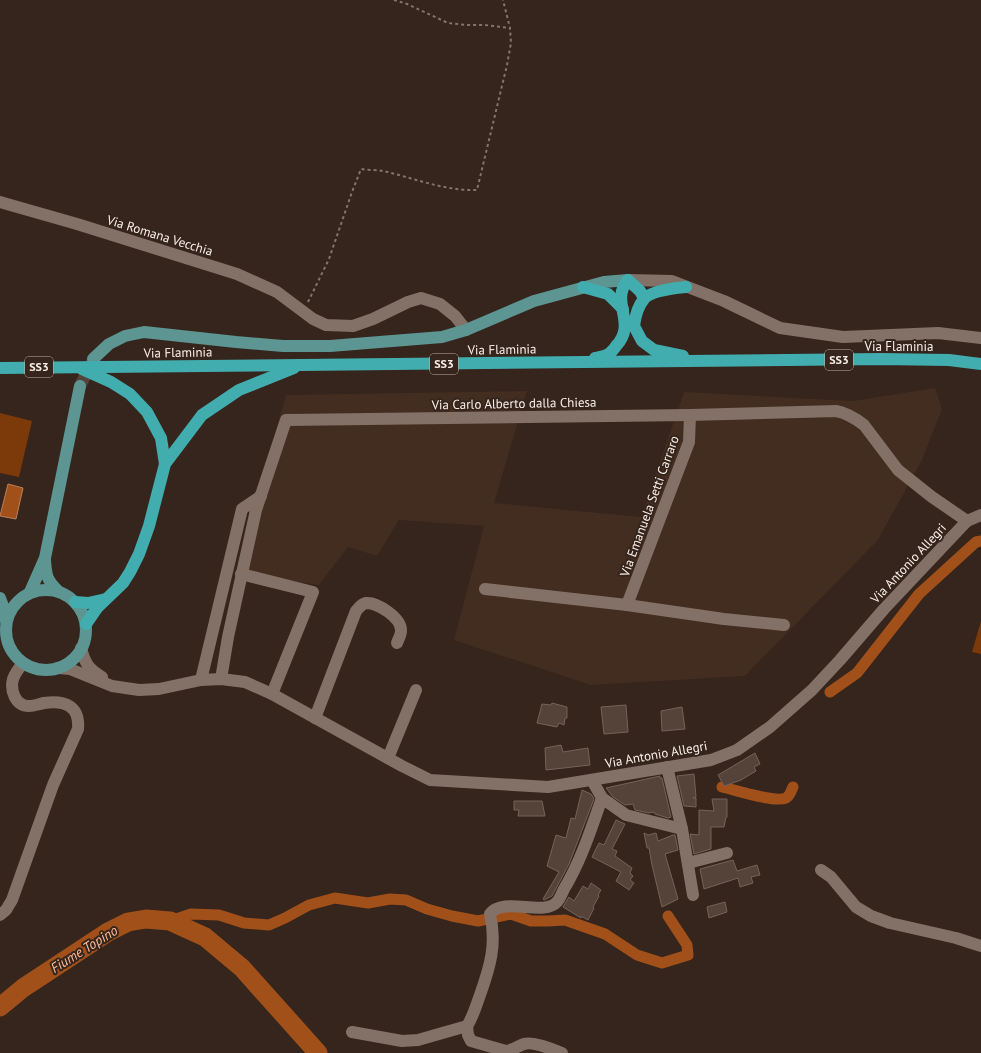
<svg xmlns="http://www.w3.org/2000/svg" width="981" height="1053" viewBox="0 0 981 1053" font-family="'PT Sans',sans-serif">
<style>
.built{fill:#432c20}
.green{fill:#7c390a}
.water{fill:#a25019;stroke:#bd8058}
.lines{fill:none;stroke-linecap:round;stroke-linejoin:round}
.canal{stroke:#a25019;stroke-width:11}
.river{stroke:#a25019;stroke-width:19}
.building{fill:#55433a;stroke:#756258}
.major-tunnel{stroke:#53433b;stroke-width:12;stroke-dasharray:12 6;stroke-linecap:butt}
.path{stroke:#83756d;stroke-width:2;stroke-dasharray:3 3;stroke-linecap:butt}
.minor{stroke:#837066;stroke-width:12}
.major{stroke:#5c9591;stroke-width:12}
.highway{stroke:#42adae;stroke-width:12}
.labels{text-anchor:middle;stroke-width:4;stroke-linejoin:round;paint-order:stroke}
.shield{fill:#35251c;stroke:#c0b3ac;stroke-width:1}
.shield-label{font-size:12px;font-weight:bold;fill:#fbf0ea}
.street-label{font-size:13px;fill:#fbf0ea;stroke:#35251c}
.water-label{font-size:14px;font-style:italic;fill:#ffba95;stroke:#35251c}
</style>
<rect width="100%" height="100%" fill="#35251c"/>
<path class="built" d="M935,388L942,409L922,460L878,540L745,676L591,685L454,640L484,526L399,520L377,556L348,547L319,585L235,573L286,395L527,391L494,503L641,517L684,392L853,401Z"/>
<g class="green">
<path d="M0,413L32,421L19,477L0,473Z"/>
<path d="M981,621V654L972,652Z"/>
</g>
<path class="water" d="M8,484L23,488L16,519L0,516Z"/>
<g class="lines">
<g class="canal">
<path d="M830,692L857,673L919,594L976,542L981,541"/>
<path d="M722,787C735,790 775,803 786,798C790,796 791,791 793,787"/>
<path d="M170,921L191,914L219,915L244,923L269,925L285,918L309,905L335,898L368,903L390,899L406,900L427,909L452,916L478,921L511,914L531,921H548L565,920L605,934L637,955L662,963L688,955L687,945L668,916"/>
</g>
<path class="river" d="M0,1007L23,988L108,932L128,922L146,919L170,921L205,937L242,968L318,1053"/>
</g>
<g class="building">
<path d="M552,703L567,707V718H565L564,725L559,723L557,727L537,723L542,704L551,705Z"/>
<path d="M626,705L628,732L604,734L601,707Z"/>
<path d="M682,707L685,729L662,731L661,711Z"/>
<path d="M561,745L563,752L588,748L590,765L546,770L545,748Z"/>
<path d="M755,753L760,764L754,767L756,771L741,780L724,786L718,775Z"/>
<path d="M694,774L696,797L693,798H696V807L684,806L677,776Z"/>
<path d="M660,776V778H662L671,817L668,818L655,814L654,812L649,813L635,810L633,804L625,805L613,797L606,788Z"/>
<path d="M582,790L591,794L594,799L569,864L552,896L544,900L543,899L559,872L547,866L556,835L566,838L571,818L575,819Z"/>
<path d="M712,799H727V817H726L724,827H711V849L694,854L690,834L699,835V810L714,811Z"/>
<path d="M514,801H542L545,816H518L519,810H514Z"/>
<path d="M616,820L625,824L612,849L617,851L615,856L632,868L630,873L633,876L630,880L634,883L629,890L616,881L621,872L592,857L599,843L604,845Z"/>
<path d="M644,833L648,835L656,833L658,841L673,835H675L678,850L665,854L678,899L662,907L652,865L649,848H647Z"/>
<path d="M733,860L737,871L757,865L760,875L751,877L753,883L740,887L738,878L704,889L700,869Z"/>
<path d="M591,883L601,890L598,895L599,896L593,907L594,908L588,920L581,916V918L563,907L569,897L574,901L583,886L588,889Z"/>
<path d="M725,902L727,912L709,918L707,907Z"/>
</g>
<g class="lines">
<path class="major-tunnel" d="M80,386L92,362"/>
<g class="path">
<path d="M394,0L407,4L448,23L467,25H485L510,28"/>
<path d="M308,302L329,259L352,192L361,169C368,170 376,170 383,171C414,178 444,191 477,190L507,65L511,43L510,28L503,0"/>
</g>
<g class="minor">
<path d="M0,202L77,224L237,274L277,292L313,319L326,325L353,326L373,319L408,302L421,298L440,304L455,316L466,330"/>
<path d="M628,280L672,281L724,301L780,328L843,337L938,333L981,338"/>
<path d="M241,574L313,592L272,694"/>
<path d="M485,589L627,605L724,619L784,625"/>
<path d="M627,605L689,442L690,415"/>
<path d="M81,648C85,664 89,669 102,677"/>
<path d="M58,668L70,669L112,686L139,690L159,689L201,680L221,679L245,682L272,694L402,766L430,780L548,787L711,760L737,750L770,727L812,690L840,660L884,609L967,521L981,515"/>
<path d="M221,679L228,637L256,510L286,420L690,415L836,411C847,413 855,418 864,425L898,470L932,497L967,521"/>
<path d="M201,680L242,509L261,496"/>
<path d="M315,718L356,611C359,608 361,604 366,603C377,602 402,618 401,631C401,635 398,640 397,643"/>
<path d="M388,758L416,690"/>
<path d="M667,767L682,829L693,895"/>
<path d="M602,798L626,815L682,829"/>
<path d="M688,863L727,853"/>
<path d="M821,870L831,877L856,907L871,916L890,923L956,938L981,946"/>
<path d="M0,915L6,910L12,900L53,785L78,729C80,706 65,700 44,703C39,704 34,706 29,706C15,706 10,690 13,679C15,673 19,668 23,663"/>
<path d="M467,1026L468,1035L471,1041L506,1051C513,1050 518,1046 524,1044C533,1041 554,1050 562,1053"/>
<path d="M352,1032L402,1041L418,1040L467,1026C473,1017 476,1006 480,995C490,967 497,944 490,914C504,896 543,917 557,902C560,899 562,893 564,889C581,861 591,829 602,798L592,780"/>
</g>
<g class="major">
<path d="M93,359L109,344L125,336L144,332L236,342L283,346H330L442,337L466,330L534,301L604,282L628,280"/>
<path d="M45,560C46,576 47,580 58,591"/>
<circle cx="46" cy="630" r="40"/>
<path d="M30,592L45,558L80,386"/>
<path d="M0,598L6,614V621"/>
</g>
<g class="highway">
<path d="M583,287L608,294L623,309"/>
<path d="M683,356L654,350L642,341L634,326C635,318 638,306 644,299C650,291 676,288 686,287"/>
<path d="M595,358C600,357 606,356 610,353C612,351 615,348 616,346C638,323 609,302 628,280L640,291L644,298"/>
<path d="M0,368L881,359L949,360L981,364"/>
<path d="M82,369L111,382L130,394L147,412L161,438L165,464"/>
<path d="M75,602L88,603L106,599"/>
<path d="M86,624L97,608L123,583L130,572L139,554L149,526L165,464L202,415L239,390L294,368"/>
</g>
</g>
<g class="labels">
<g class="shield">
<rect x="825" y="350" width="28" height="20" rx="3"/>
<rect x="430" y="354" width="28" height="20" rx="3"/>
<rect x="25" y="357" width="28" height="20" rx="3"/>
</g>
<g class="shield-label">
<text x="839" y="364">SS3</text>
<text x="444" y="368">SS3</text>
<text x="39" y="371">SS3</text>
</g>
<g class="street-label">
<text transform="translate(160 235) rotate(17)" y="5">Via Romana Vecchia</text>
<text x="899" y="351">Via Flaminia</text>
<text transform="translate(502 349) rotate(-1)" y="5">Via Flaminia</text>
<text transform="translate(178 352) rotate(-1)" y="5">Via Flaminia</text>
<text transform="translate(514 403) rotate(-1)" y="5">Via Carlo Alberto dalla Chiesa</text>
<text transform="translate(649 506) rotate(-70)" y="5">Via Emanuela Setti Carraro</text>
<text transform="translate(908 563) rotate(-47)" y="5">Via Antonio Allegri</text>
<text transform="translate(656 754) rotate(-10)" y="5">Via Antonio Allegri</text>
</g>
<g class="water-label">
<text transform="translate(84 949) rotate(-32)" y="5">Fiume Topino</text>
</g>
</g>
</svg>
